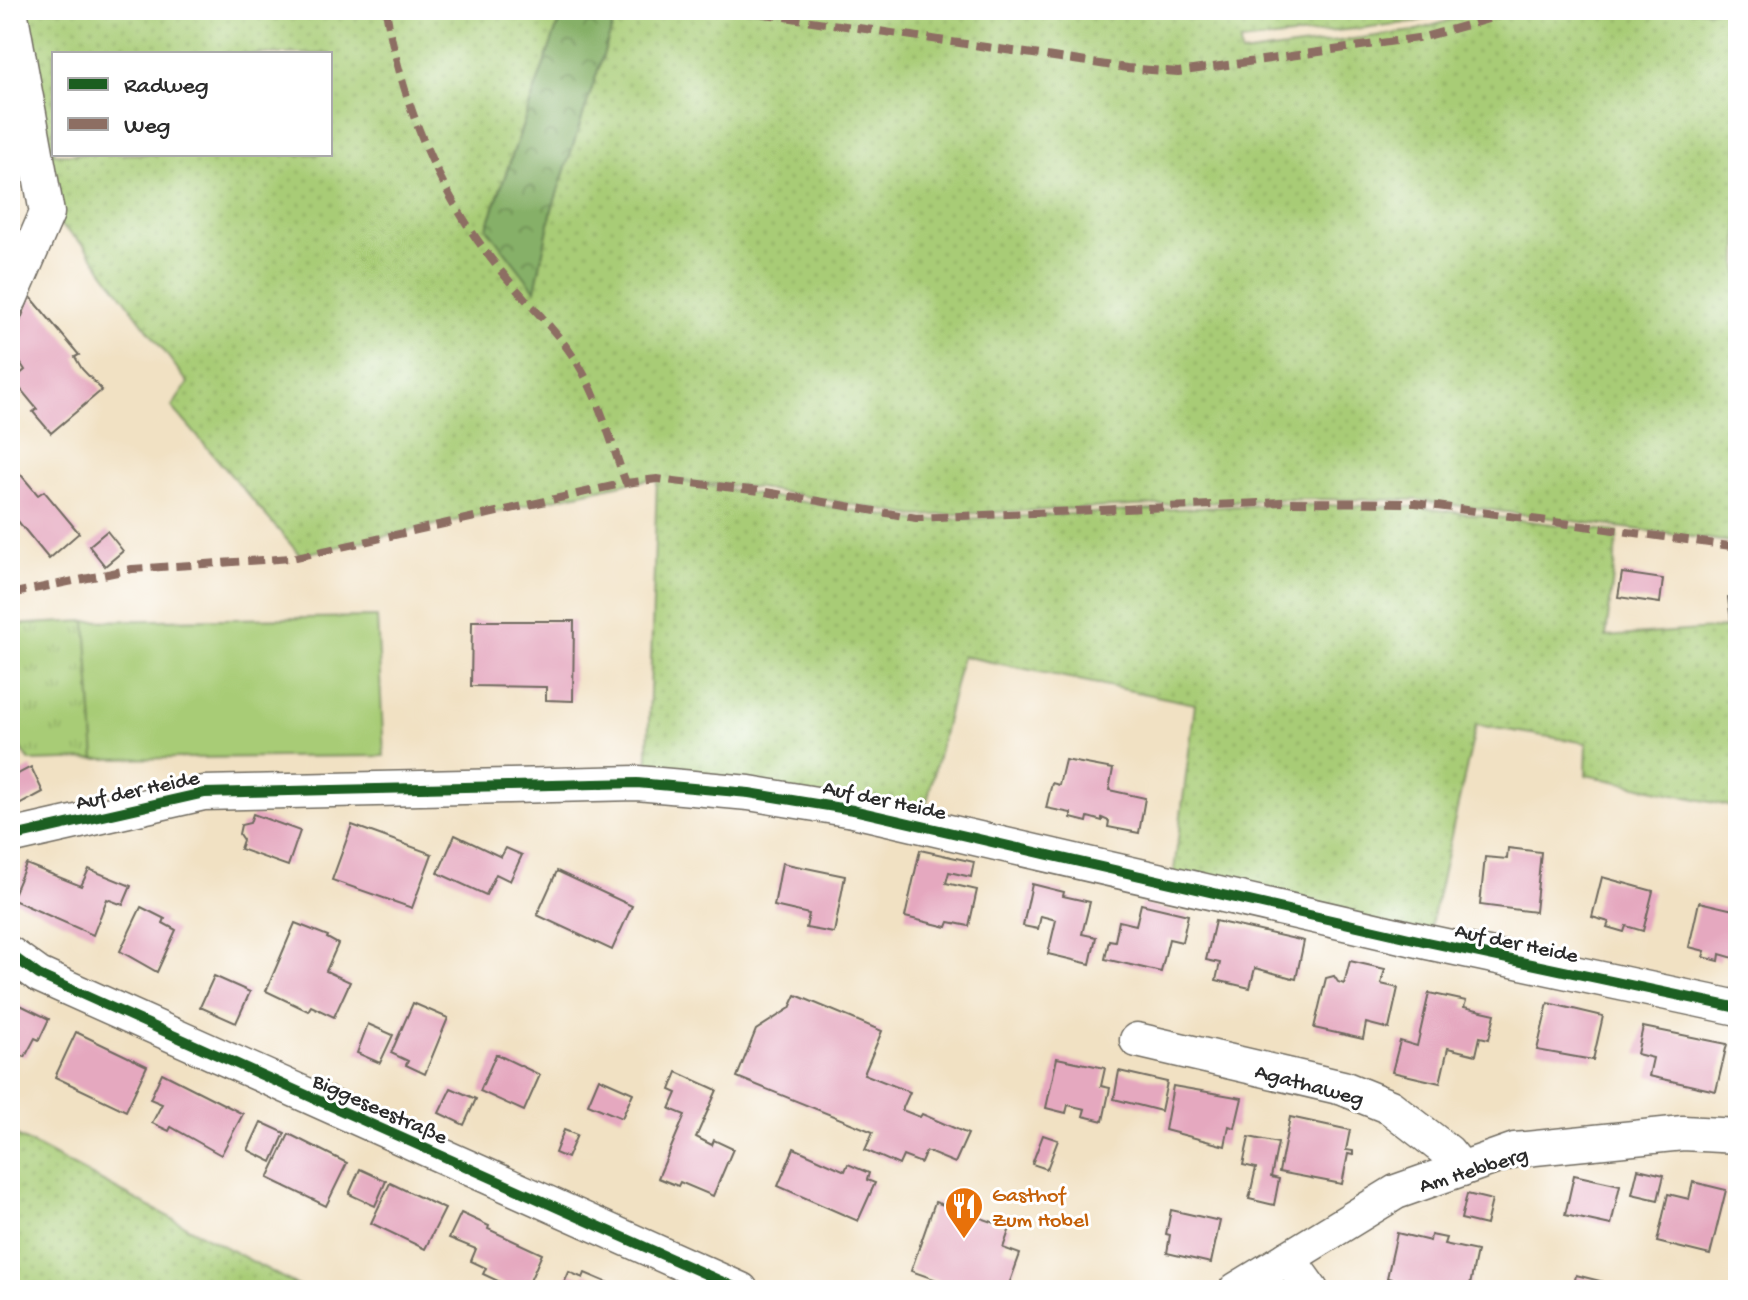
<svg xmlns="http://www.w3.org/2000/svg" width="1748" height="1300" viewBox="0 0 1748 1300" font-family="'Gochi Hand',sans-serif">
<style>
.grass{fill:url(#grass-dots);stroke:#6a7c50;stroke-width:2;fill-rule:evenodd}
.forest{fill:url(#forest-crowns);stroke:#586e49;stroke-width:2}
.park{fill:url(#park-tufts);stroke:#6a7c50;stroke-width:2}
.pitch{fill:#a8cc76;stroke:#6a7c50;stroke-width:2}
.building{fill:#e5a8bf}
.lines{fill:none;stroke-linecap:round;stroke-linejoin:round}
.minor-casing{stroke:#706b60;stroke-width:37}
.minor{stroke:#fff;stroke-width:34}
.quiet{stroke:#8d6e63;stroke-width:8;stroke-dasharray:16 8;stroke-linecap:butt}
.cycleway-casing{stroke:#fff;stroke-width:15}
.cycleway{stroke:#1b5e20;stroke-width:10}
.labels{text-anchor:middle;stroke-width:6;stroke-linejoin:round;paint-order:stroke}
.street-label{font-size:22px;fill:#2b2b2b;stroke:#fff}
.food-label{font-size:22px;fill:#c56008;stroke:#fff;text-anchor:start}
</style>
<defs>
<pattern id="grass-dots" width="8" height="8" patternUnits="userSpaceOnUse" patternTransform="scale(2)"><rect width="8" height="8" fill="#a8cc76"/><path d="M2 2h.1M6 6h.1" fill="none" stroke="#91af66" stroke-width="1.8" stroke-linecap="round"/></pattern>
<pattern id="forest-crowns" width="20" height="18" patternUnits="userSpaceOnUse" patternTransform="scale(2)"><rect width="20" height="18" fill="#86b067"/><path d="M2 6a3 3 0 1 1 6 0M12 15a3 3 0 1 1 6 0" fill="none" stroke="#6e8f55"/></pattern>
<pattern id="park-tufts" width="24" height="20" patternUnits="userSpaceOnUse" patternTransform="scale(2)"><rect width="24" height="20" fill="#a8cc76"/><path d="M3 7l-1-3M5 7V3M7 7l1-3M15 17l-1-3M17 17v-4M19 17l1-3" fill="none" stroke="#91af66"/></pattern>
</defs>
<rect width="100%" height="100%" fill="#fff"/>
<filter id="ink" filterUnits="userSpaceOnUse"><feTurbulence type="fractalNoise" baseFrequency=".0125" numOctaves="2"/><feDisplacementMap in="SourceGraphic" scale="16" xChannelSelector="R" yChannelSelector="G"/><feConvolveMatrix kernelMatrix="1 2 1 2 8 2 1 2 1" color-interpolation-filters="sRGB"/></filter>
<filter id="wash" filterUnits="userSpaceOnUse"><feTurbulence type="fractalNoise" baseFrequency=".006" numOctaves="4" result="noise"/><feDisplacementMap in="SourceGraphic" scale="32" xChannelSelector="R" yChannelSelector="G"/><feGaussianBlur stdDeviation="1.8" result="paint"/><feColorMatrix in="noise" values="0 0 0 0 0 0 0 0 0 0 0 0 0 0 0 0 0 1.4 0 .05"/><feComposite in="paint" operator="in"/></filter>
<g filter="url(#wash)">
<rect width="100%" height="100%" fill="#f1e1c3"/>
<g class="grass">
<path d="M16,10H563L487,227L535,289L552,209L618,10H1457L1415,22L1240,42L1241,54L1414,31L1485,10H1738V543L1416,500L1283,499L916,516L759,488L680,481L916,521L1282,504L1414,507L1618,532L1606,637L1738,627V808L1586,775L1587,743L1476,725L1427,942L1173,879L1195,704L962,656L922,823L647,782L657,479L626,483L300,555L172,407L188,383L84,245L50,217ZM54,54H330V154H54Z"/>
<path d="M15,1135L306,1290H10V1142Z"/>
</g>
<path class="forest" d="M563,10H618L552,209L535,290L487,228Z"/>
<path class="park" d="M86,621L95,759L30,761L10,734V625Z"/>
<path class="pitch" d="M377,617L384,756L95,759L86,621Z"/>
<g id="blocks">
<g class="building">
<path d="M30,296L79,355L75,357L82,369L102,390L51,433L33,412L37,409L13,380L25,370L10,347Z"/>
<path d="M10,462L38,495L44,491L79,533L49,559L13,515L10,518Z"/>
<path d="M107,531L123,551L105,566L89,546Z"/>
<path d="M1622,573L1663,579L1660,603L1618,597Z"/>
<path d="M1738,595V621L1731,622L1728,597Z"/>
<path d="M472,621H574L573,701L546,700V687L471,686Z"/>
<path d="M1065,760L1113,769L1109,790L1145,798L1139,833L1108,827L1109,821L1102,818V821L1088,817L1087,822L1071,818V813L1046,808L1052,783L1059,785Z"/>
<path d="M31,767L43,792L19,805L10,787V778Z"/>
<path d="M253,814L300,831L288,866L240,849L243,840L239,834L241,825L250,823Z"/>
<path d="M352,825L432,854L412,908L332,880Z"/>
<path d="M455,835L501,857L506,848L522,855L510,881L496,874L486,895L438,873Z"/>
<path d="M1508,848L1541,852L1535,912L1480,905L1485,857L1507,859Z"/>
<path d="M920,850L974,862L971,877L949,872L946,883L977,890L969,926L949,922L947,927L905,917Z"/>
<path d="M782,863L845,876L834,933L806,928L809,914L774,906Z"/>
<path d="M26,864L81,886L89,869L131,886L123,905L107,899L93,935L11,899Z"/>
<path d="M557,871L632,906L612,950L537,915Z"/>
<path d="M1602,877L1653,891L1643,931L1626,926L1624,932L1607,927L1609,922L1592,917Z"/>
<path d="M1032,884L1064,892L1063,896L1090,902L1082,934L1096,937L1090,964L1048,954L1056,920L1041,916L1038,929L1023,926Z"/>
<path d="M1699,902L1738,911L1737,959L1720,954L1719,961L1703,957L1705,951L1689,947Z"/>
<path d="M1141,904L1188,915L1182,942L1169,939L1161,972L1105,959L1109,940L1115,941L1119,921L1136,925Z"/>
<path d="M141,907L165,919L163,923L176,930L157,972L120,951Z"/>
<path d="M1215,921L1304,941L1296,979L1255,968L1250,988L1216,980L1220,963L1206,960Z"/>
<path d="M295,923L328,936L327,938L338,944L326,971L350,982L334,1017L311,1006L308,1011L266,991Z"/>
<path d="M1350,961L1385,969L1381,984L1398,988L1389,1029L1366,1023L1363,1039L1314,1028L1326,978L1334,976L1338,982L1344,984Z"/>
<path d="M214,976L250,992L236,1023L200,1007Z"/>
<path d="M1429,993L1466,1001L1464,1007L1495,1014L1489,1039L1480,1037L1476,1055L1448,1048L1440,1083L1392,1072L1400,1041L1417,1046Z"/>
<path d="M796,995L882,1031L864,1074L910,1092L902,1110L920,1117L922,1114L968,1134L955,1163L926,1151L921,1163L903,1156L899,1165L865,1150L873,1132L737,1077L756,1030L790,1008Z"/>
<path d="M10,1000L49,1019L39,1040L35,1038L25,1057L10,1050Z"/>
<path d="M413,1003L448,1018L425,1074L406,1065L408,1061L391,1053Z"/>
<path d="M1548,1003L1603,1016L1593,1060L1537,1050Z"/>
<path d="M368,1024L393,1035L380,1063L357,1053Z"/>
<path d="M1643,1027L1727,1044L1716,1091L1649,1076L1653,1058L1637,1054Z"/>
<path d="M76,1032L147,1066L126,1111L55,1077Z"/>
<path d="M496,1054L540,1075L524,1111L480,1091Z"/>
<path d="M1057,1058L1105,1068L1101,1086L1110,1088L1103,1121L1083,1116L1085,1109L1068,1105L1066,1113L1046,1108Z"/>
<path d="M1119,1071L1167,1082L1161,1111L1114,1099Z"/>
<path d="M677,1072L717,1090L696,1137L712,1145L714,1140L733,1149L713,1196L680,1182L678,1186L658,1178L685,1115L670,1109L677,1093L670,1090Z"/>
<path d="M162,1073L243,1114L221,1155L171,1127L169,1131L152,1123L162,1104L150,1099Z"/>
<path d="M599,1078L633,1093L622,1118L588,1104Z"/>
<path d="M1173,1086L1242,1098L1235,1128L1229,1126L1225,1146L1165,1130Z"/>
<path d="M451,1088L476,1099L464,1125L439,1113Z"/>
<path d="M1290,1117L1350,1130L1346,1150L1353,1151V1155L1348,1154L1342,1184L1279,1172Z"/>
<path d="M261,1122L285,1133L272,1162L248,1150Z"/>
<path d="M564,1130L577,1135L567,1158L555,1153Z"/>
<path d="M289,1134L347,1163L326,1206L268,1178Z"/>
<path d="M1043,1135L1058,1140L1047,1169L1032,1164Z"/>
<path d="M1249,1137L1278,1143L1271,1177L1279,1179L1274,1205L1249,1199L1256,1168L1243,1165Z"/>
<path d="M794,1148L845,1171L848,1164L869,1173L867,1180L875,1183L858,1221L778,1186Z"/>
<path d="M360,1169L386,1181L375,1206L349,1194Z"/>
<path d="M1638,1169L1664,1175L1658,1200L1632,1194Z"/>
<path d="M1574,1175L1620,1185L1611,1225L1565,1215Z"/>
<path d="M1693,1182L1726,1190L1710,1255L1657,1242L1668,1194L1689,1199Z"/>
<path d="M390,1183L445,1209L425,1249L371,1223Z"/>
<path d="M1467,1194L1492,1200L1486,1225L1461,1219Z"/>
<path d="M935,1202L1010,1228L1003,1248L1020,1254L1007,1290H956L957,1287L911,1271Z"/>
<path d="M1171,1210L1220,1221L1211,1263L1167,1253L1170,1235L1166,1234Z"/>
<path d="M461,1213L489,1226L488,1229L542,1254L526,1290H517L483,1274L486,1268L471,1261L476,1249L449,1238Z"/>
<path d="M1397,1233L1430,1241L1431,1235L1446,1238L1444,1244L1477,1251L1469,1290H1439L1387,1278Z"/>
<path d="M569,1272L583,1278L585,1273L625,1290H561Z"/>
<path d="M1576,1275L1612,1284L1611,1290H1573Z"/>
</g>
</g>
</g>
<g filter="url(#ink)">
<use href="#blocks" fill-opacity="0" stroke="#706b60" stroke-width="2"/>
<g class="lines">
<defs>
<g id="minor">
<path d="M10,299L47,213L10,10"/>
<path d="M10,837L204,793L637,783L749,793L853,810L1427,942L1738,1008"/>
<path d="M10,954L39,975L741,1290"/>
<path d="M1137,1040L1343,1088L1390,1107L1448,1152L1462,1169"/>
<path d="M1288,1258L1311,1290"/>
<path d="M1236,1290L1396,1192L1515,1150L1683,1133L1738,1136"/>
</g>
</defs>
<use href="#minor" class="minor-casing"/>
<use href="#minor" class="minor"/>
<g class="quiet">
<path d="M386,10C402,104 439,195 500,270C525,301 557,330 578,364C600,400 611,443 626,483"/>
<path d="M738,10L1127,68L1178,72L1424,37L1521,10"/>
<path d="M10,594L132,569L292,558L626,483L657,479L760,491L916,518L1282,502L1415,503L1738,547"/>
</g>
<defs>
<g id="cycleway">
<path d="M10,837L204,793L637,783L749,793L853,810L1427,942L1738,1008"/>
<path d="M10,954L39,975L741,1290"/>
</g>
</defs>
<use href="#cycleway" class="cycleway-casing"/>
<use href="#cycleway" class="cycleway"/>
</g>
</g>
<defs>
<symbol id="restaurant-pin" viewBox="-11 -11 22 30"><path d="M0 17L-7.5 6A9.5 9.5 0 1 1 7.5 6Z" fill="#e8710a" stroke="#fff"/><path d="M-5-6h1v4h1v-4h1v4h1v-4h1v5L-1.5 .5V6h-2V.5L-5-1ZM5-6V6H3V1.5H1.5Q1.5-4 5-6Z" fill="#fff"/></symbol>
</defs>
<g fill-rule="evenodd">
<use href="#restaurant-pin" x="942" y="1184" width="44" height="60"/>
</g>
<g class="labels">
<g class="street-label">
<text transform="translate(137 788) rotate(-12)" y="8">Auf der Heide</text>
<text transform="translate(885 798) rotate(12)" y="8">Auf der Heide</text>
<text transform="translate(1517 941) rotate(12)" y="8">Auf der Heide</text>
<text transform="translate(1310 1083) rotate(15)" y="8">Agathaweg</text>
<text transform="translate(381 1107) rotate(24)" y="8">Biggeseestraße</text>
<text transform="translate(1473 1168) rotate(-17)" y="8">Am Hebberg</text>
</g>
<g class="food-label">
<text x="992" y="1201">Gasthof<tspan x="992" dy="25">Zum Hobel</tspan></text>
</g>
</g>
<rect width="1748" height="1300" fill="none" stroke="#fff" stroke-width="40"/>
<rect x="52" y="52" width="280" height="104" fill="#ffffff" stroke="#aaaaaa" stroke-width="2"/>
<rect x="68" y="78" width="40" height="12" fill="#1b5e20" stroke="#aaaaaa" stroke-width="2"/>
<text x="124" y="92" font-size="24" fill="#2b2b2b">Radweg</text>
<rect x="68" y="118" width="40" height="12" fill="#8d6e63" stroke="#aaaaaa" stroke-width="2"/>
<text x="124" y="132" font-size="24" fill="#2b2b2b">Weg</text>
</svg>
